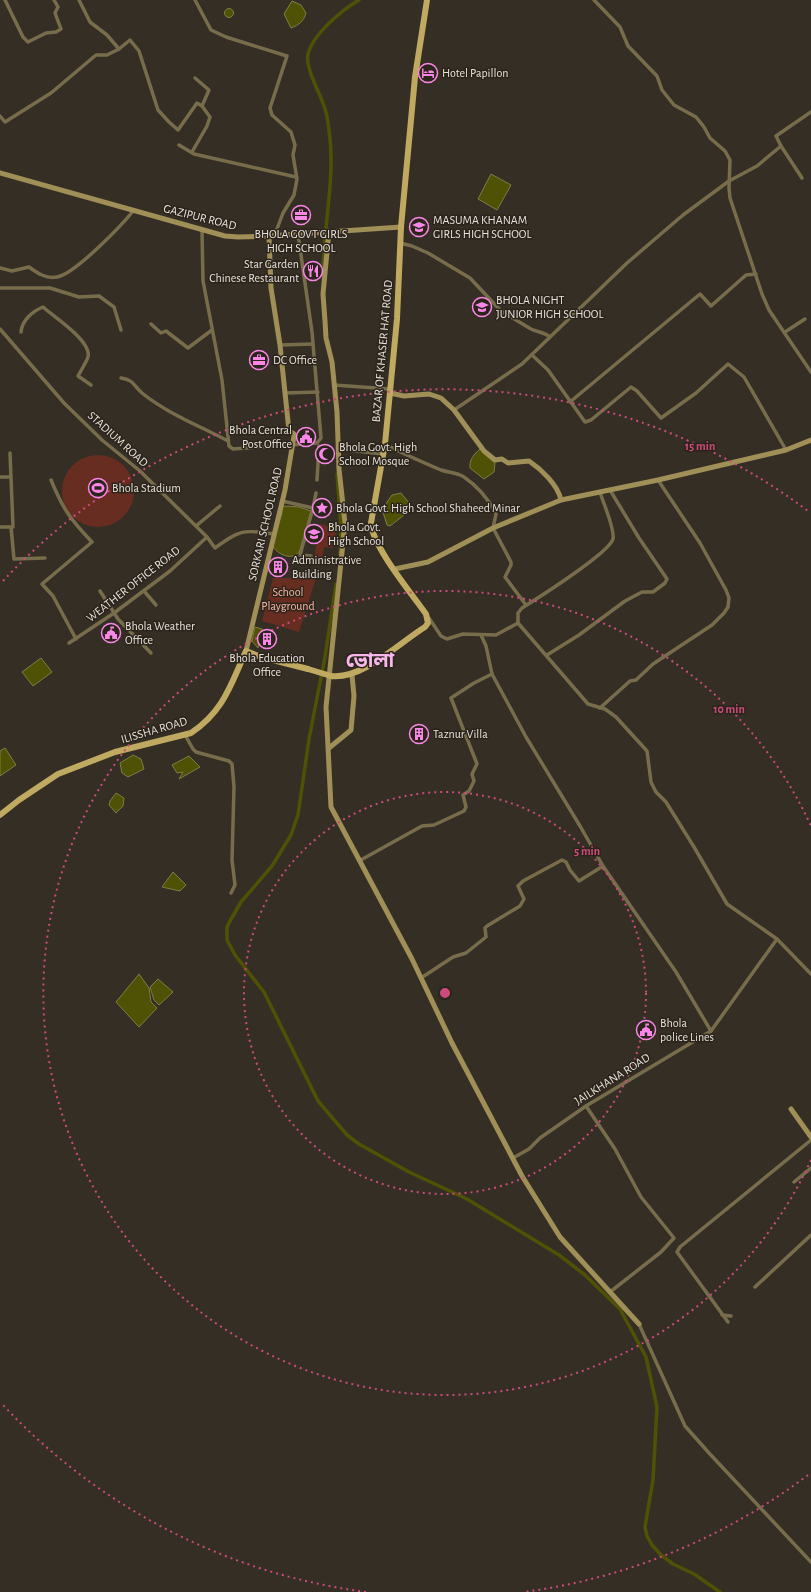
<svg xmlns="http://www.w3.org/2000/svg" width="811" height="1592" viewBox="0 0 811 1592" font-family="'Alegreya Sans','Noto Sans Bengali',sans-serif">
<style>
.green{fill:#682d21}
.water{fill:#4f5205;stroke:#7d7e46}
.lines{fill:none;stroke-linecap:round;stroke-linejoin:round}
.canal{stroke:#4f5205;stroke-width:3.5}
.street{stroke:#786d4b;stroke-width:3.5}
.secondary{stroke:#a08f57;stroke-width:5}
.primary{stroke:#c0a960;stroke-width:6}
.primary-bridge{stroke:#c0a960;stroke-width:6}
.ring{fill:none;stroke:#cc4b7c;stroke-width:2;stroke-dasharray:2 4}
.labels{text-anchor:middle;stroke-width:3;stroke-linejoin:round;paint-order:stroke}
.poi-label{font-size:12px;fill:#e8e3dd;stroke:#2b241b;text-anchor:start}
.street-label{font-size:12px;fill:#e8e3dd;stroke:#2b241b}
.park-label{font-size:12px;fill:#feb7a8;stroke:#2b241b}
.town-label{font-size:20px;font-weight:bold;fill:#f7b7eb;stroke:#2b241b}
.centre{fill:#cc4b7c;stroke:#2b241b;stroke-width:2}
.ring-label{font-size:12px;text-anchor:middle;font-weight:bold;fill:#cc4b7c;stroke:#2b241b;stroke-width:3;stroke-linejoin:round;paint-order:stroke}
</style>
<rect width="100%" height="100%" fill="#352e25"/>
<g class="green">
<circle cx="98" cy="491" r="36"/>
<path d="M320,524L336,528L335,544L332,548L324,547L323,554L321,560L314,558Z"/>
<path d="M273,578H316L299,632L262,621Z"/>
</g>
<g class="water">
<path d="M292,1L301,5L306,13C304,21 299,25 291,28L284,14Z"/>
<circle cx="229" cy="13" r="4.5"/>
<path d="M491,174L511,185L497,210L478,199Z"/>
<path d="M480,449L495,463L494,472L484,479L470,468C469,460 474,454 480,449Z"/>
<path d="M401,493L413,508L390,526L387,525L382,509L392,495Z"/>
<path d="M285,506L299,507L311,511L300,550C294,562 277,555 272,545L282,513V507Z"/>
<path d="M255,627L262,629L258,648L252,641Z"/>
<path d="M41,658L52,672L33,686L22,672Z"/>
<path d="M5,748L16,765L0,776V751Z"/>
<path d="M133,755L141,759L144,769L128,777L122,773L120,763Z"/>
<path d="M189,756L200,767L179,779L183,772L177,773L172,765Z"/>
<path d="M116,793L124,798L123,806L116,813L109,805L110,801Z"/>
<path d="M173,872L186,885L180,891L162,887Z"/>
<path d="M139,974L149,988L151,1002L157,1008L139,1027L116,1002Z"/>
<path d="M158,979L173,992L159,1005L154,1000L150,987Z"/>
</g>
<g class="lines">
<g class="canal">
<path d="M323,275C323,226 336,178 329,130C328,122 327,113 324,106C320,93 305,68 308,54C313,34 342,10 359,0"/>
<path d="M337,474L341,528L340,554"/>
<path d="M336,584L325,657L309,739L298,815L291,835L272,866L241,902L230,921L227,927V940L235,955L264,992L318,1101L347,1135L359,1144L409,1172L467,1199L559,1255L585,1275L620,1309L646,1357L657,1407L653,1480L645,1527L647,1536L652,1545L661,1555L673,1564L694,1574L720,1592"/>
</g>
<g class="street">
<path d="M5,0L23,37L28,42L46,33L56,32L61,29L55,13L58,7L54,0"/>
<path d="M79,0L90,22L107,35L119,49"/>
<path d="M195,0L211,30L226,37L287,56L270,108L272,115L291,132L295,145L293,155L297,179L294,195L283,213L275,234"/>
<path d="M594,0L620,27L628,46L657,76L662,90L674,105L696,117L704,127L710,138L725,151L730,160L729,188L730,198L762,294L769,310L811,372"/>
<path d="M0,116L5,122L51,93L96,55H107L119,49L130,40L139,51L158,110L169,122L178,130L197,103L202,106"/>
<path d="M179,145L194,154L296,177"/>
<path d="M781,146L802,178"/>
<path d="M192,152L207,126L210,117L202,106L209,90L195,78"/>
<path d="M202,231L203,281L222,380L229,446L233,449L317,443L321,438L312,332L298,234"/>
<path d="M400,243L412,246L428,253L470,278L501,311L531,329C537,332 543,332 549,336"/>
<path d="M0,268L12,271L29,267C37,273 46,279 57,277C75,274 122,225 134,210"/>
<path d="M0,288H50L79,297L99,296L114,307L121,330"/>
<path d="M151,324L161,333L166,331L188,348L212,330"/>
<path d="M0,329L64,403L102,440L140,471L207,537L215,548C240,530 243,529 274,534"/>
<path d="M21,332C22,320 33,311 43,307C54,317 92,341 88,357C86,363 81,370 78,376L91,385"/>
<path d="M785,332L805,319"/>
<path d="M280,345L313,344"/>
<path d="M532,355L548,370L585,422L591,420L631,387L637,391L661,418L696,393L728,364L744,377L786,450"/>
<path d="M121,378C134,380 133,385 142,393C168,414 200,426 228,441"/>
<path d="M334,385L390,389"/>
<path d="M285,393L318,392"/>
<path d="M570,402L700,294L711,306L746,275L756,274"/>
<path d="M454,410L522,364L627,263L683,215L729,181L757,166L781,146L776,136L811,112"/>
<path d="M385,444C403,454 422,462 441,470C449,473 456,472 464,477C477,486 489,500 496,514L493,528L511,562V565L505,577L526,605"/>
<path d="M339,449L383,454"/>
<path d="M0,477H10"/>
<path d="M51,480C63,509 70,519 92,542L42,584L53,596L76,639"/>
<path d="M317,480L319,446"/>
<path d="M282,501L313,508L300,555L311,556"/>
<path d="M313,508L316,493"/>
<path d="M196,526L220,506"/>
<path d="M0,527H13L10,453"/>
<path d="M11,527L14,559L45,558"/>
<path d="M100,591L118,619L151,653"/>
<path d="M144,591L156,605"/>
<path d="M429,618L441,636L447,639L463,634L496,635L518,623L588,704L605,709L616,717L647,751L651,782L656,792L666,802L694,847L727,904L777,939L811,974"/>
<path d="M518,623V613L522,608C538,598 609,553 613,539C615,528 603,503 600,492"/>
<path d="M481,635L486,646L492,674L526,737L580,826L603,866L676,972L711,1031"/>
<path d="M69,643L114,613L170,571L207,537"/>
<path d="M547,655L579,635L625,601L642,592H653L665,583L667,579L639,538L610,490"/>
<path d="M600,708L630,681L636,680L653,664L712,625L724,613L728,607L729,598L726,590L700,543L658,480"/>
<path d="M185,735L193,749L196,752L229,761L232,764L234,787L232,860L235,885L231,893"/>
<path d="M359,861L422,826L434,825L464,811L466,807L463,795L469,791L474,781L472,774L477,764L451,698L474,683L492,674"/>
<path d="M421,978L453,957L466,953L486,937L485,928L487,926L520,906L524,899L518,886L523,881L562,860L566,862L570,870L579,881L603,866"/>
<path d="M586,1106L615,1149L641,1197L674,1238L661,1252L610,1292"/>
<path d="M513,1158L529,1149L540,1138L586,1106L711,1031L777,939"/>
<path d="M794,1182L811,1168"/>
<path d="M755,1287L811,1235"/>
<path d="M722,1315L731,1316"/>
<path d="M728,1322L677,1252L680,1247L811,1140"/>
<path d="M639,1324L685,1426L709,1453L811,1562"/>
</g>
<g class="secondary">
<path d="M0,173L225,236L238,237L269,236L401,227"/>
<path d="M329,231L323,294L325,321L326,338L332,362L337,412L339,469L345,523L326,707L331,807L412,959L452,1043L522,1176L560,1237L639,1324"/>
<path d="M390,393L404,396L429,394L441,398L454,410L484,451L495,460L502,459L508,463L529,461C541,469 558,485 561,500"/>
<path d="M395,569L428,562L493,528L561,500L658,480L786,450L811,440"/>
<path d="M246,651L285,490L294,436V434L289,431L280,345L271,288L269,236"/>
<path d="M329,748L351,730L354,696L352,675"/>
<path d="M791,1109L811,1137"/>
</g>
<g class="primary">
<path d="M331,676C362,680 399,643 425,627L428,623L426,614C412,594 372,546 371,523L385,444L397,319L401,227L415,77L427,0"/>
<path d="M0,815L19,800L58,774L115,752L191,733C224,711 231,684 246,651L261,657L308,669"/>
</g>
<path class="primary-bridge" d="M308,669L331,676"/>
</g>
<g class="ring">
<circle cx="445" cy="993" r="201"/>
<path d="M811 1160A402 402 0 1 1 811 826"/>
<path d="M808 1475A604 604 0 0 1 524 1592M366 1592A604 604 0 0 1 3 1405M3 581A604 604 0 0 1 808 511"/>
</g>
<defs>
<symbol id="hotel-ring" viewBox="-11 -11 22 22"><circle r="9.5" fill="#2b241b" stroke="#fa87e8" stroke-width="1.5"/><path d="M-6-4.5h1.5V1H6V5H4.5V3h-9V5H-6ZM-4 0a1.8 1.8 0 1 1 3.6 0ZM.5 0V-2.5h3Q6-2.5 6 0Z" fill="#fa87e8"/></symbol>
<symbol id="office-ring" viewBox="-11 -11 22 22"><circle r="9.5" fill="#2b241b" stroke="#fa87e8" stroke-width="1.5"/><path d="M-6-3h4V-5.5h4V-3h4V5H-6ZM-1-4.5V-3h2v-1.5ZM-6 0V1H6V0Z" fill="#fa87e8"/></symbol>
<symbol id="school-ring" viewBox="-11 -11 22 22"><circle r="9.5" fill="#2b241b" stroke="#fa87e8" stroke-width="1.5"/><path d="M0-5L7-2L0 1L-7-2ZM-4 1L0 2.5L4 1V4Q0 6-4 4Z" fill="#fa87e8"/></symbol>
<symbol id="restaurant-ring" viewBox="-11 -11 22 22"><circle r="9.5" fill="#2b241b" stroke="#fa87e8" stroke-width="1.5"/><path d="M-5-6h1v4h1v-4h1v4h1v-4h1v5L-1.5 .5V6h-2V.5L-5-1ZM5-6V6H3V1.5H1.5Q1.5-4 5-6Z" fill="#fa87e8"/></symbol>
<symbol id="civic-ring" viewBox="-11 -11 22 22"><circle r="9.5" fill="#2b241b" stroke="#fa87e8" stroke-width="1.5"/><path d="M-.6-6.5H3V-4.5H.6V-3L4-1V1h2V6H-6V1h2V-1L-.6-3ZM-1.2 2.5V6h2.4V2.5Z" fill="#fa87e8"/></symbol>
<symbol id="mosque-ring" viewBox="-11 -11 22 22"><circle r="9.5" fill="#2b241b" stroke="#fa87e8" stroke-width="1.5"/><path d="M3.5-4.9A6 6 0 1 0 3.5 4.9A5 5 0 1 1 3.5-4.9Z" fill="#fa87e8"/></symbol>
<symbol id="stadium-ring" viewBox="-11 -11 22 22"><circle r="9.5" fill="#2b241b" stroke="#fa87e8" stroke-width="1.5"/><path d="M0-5a6.5 5 0 1 0 0 10a6.5 5 0 1 0 0-10ZM-3.5-1.8h7v3.6h-7Z" fill="#fa87e8"/></symbol>
<symbol id="sight-ring" viewBox="-11 -11 22 22"><circle r="9.5" fill="#2b241b" stroke="#fa87e8" stroke-width="1.5"/><path d="M0-6L1.8-2.2L6-1.7L2.9 1.2L3.7 5.4L0 3.3L-3.7 5.4L-2.9 1.2L-6-1.7L-1.8-2.2Z" fill="#fa87e8"/></symbol>
<symbol id="building-ring" viewBox="-11 -11 22 22"><circle r="9.5" fill="#2b241b" stroke="#fa87e8" stroke-width="1.5"/><path d="M-4-6H4V6H1V3H-1V6H-4ZM-2.5-4.3h1.7v1.8h-1.7ZM.8-4.3h1.7v1.8H.8ZM-2.5-1h1.7V.8h-1.7ZM.8-1h1.7V.8H.8Z" fill="#fa87e8"/></symbol>
</defs>
<g fill-rule="evenodd">
<use href="#hotel-ring" x="417" y="62" width="22" height="22"/>
<use href="#office-ring" x="290" y="204" width="22" height="22"/>
<use href="#school-ring" x="408" y="216" width="22" height="22"/>
<use href="#restaurant-ring" x="302" y="260" width="22" height="22"/>
<use href="#school-ring" x="471" y="296" width="22" height="22"/>
<use href="#office-ring" x="248" y="349" width="22" height="22"/>
<use href="#civic-ring" x="295" y="426" width="22" height="22"/>
<use href="#mosque-ring" x="314" y="443" width="22" height="22"/>
<use href="#stadium-ring" x="87" y="477" width="22" height="22"/>
<use href="#sight-ring" x="311" y="497" width="22" height="22"/>
<use href="#school-ring" x="303" y="523" width="22" height="22"/>
<use href="#building-ring" x="267" y="556" width="22" height="22"/>
<use href="#civic-ring" x="100" y="622" width="22" height="22"/>
<use href="#building-ring" x="256" y="628" width="22" height="22"/>
<use href="#building-ring" x="408" y="723" width="22" height="22"/>
<use href="#civic-ring" x="635" y="1019" width="22" height="22"/>
</g>
<g class="labels">
<g class="poi-label">
<text x="442" y="77">Hotel Papillon</text>
<text x="433" y="224">MASUMA KHANAM<tspan x="433" dy="14">GIRLS HIGH SCHOOL</tspan></text>
<text x="301" y="238" text-anchor="middle">BHOLA GOVT GIRLS<tspan x="301" dy="14">HIGH SCHOOL</tspan></text>
<text x="299" y="268" text-anchor="end">Star Garden<tspan x="299" dy="14">Chinese Restaurant</tspan></text>
<text x="496" y="304">BHOLA NIGHT<tspan x="496" dy="14">JUNIOR HIGH SCHOOL</tspan></text>
<text x="273" y="364">DC Office</text>
<text x="292" y="434" text-anchor="end">Bhola Central<tspan x="292" dy="14">Post Office</tspan></text>
<text x="339" y="451">Bhola Govt. High<tspan x="339" dy="14">School Mosque</tspan></text>
<text x="112" y="492">Bhola Stadium</text>
<text x="336" y="512">Bhola Govt. High School Shaheed Minar</text>
<text x="328" y="531">Bhola Govt.<tspan x="328" dy="14">High School</tspan></text>
<text x="292" y="564">Administrative<tspan x="292" dy="14">Building</tspan></text>
<text x="125" y="630">Bhola Weather<tspan x="125" dy="14">Office</tspan></text>
<text x="267" y="662" text-anchor="middle">Bhola Education<tspan x="267" dy="14">Office</tspan></text>
<text x="433" y="738">Taznur Villa</text>
<text x="660" y="1027">Bhola<tspan x="660" dy="14">police Lines</tspan></text>
</g>
<g class="street-label">
<text transform="translate(200 217) rotate(14)" y="4">GAZIPUR ROAD</text>
<text transform="translate(382 351) rotate(-85)" y="4">BAZAR OF KHASER HAT ROAD</text>
<text transform="translate(118 439) rotate(42)" y="4">STADIUM ROAD</text>
<text transform="translate(265 524) rotate(-77)" y="4">SORKARI SCHOOL ROAD</text>
<text transform="translate(133 584) rotate(-38)" y="4">WEATHER OFFICE ROAD</text>
<text transform="translate(154 730) rotate(-16)" y="4">ILISSHA ROAD</text>
<text transform="translate(612 1079) rotate(-32)" y="4">JAILKHANA ROAD</text>
</g>
<g class="park-label">
<text x="288" y="596">School<tspan x="288" dy="14">Playground</tspan></text>
</g>
<g class="town-label">
<text x="370" y="667">ভোলা</text>
</g>
</g>
<circle cx="445" cy="993" r="6" class="centre"/>
<g class="ring-label">
<text x="700" y="450">15 min</text>
<text x="729" y="713">10 min</text>
<text x="587" y="855">5 min</text>
</g>
</svg>
